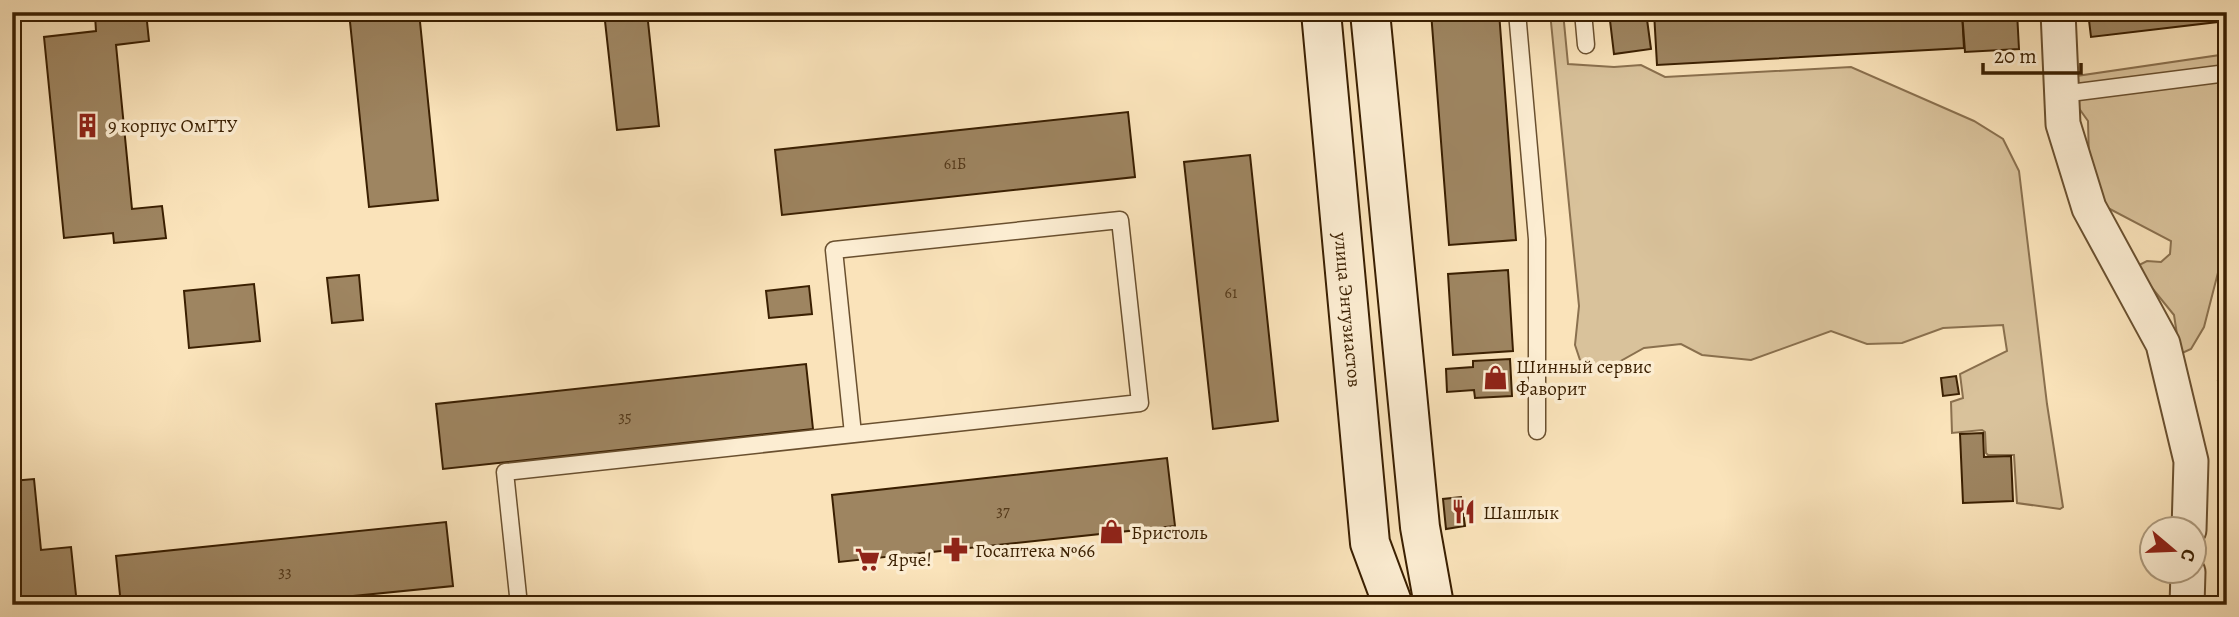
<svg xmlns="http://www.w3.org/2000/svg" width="2239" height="617" viewBox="0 0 2239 617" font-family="Alegreya,serif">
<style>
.green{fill:#d9c29b;stroke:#8a704e;stroke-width:2}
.building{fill:#9e8561;stroke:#3a1f01;stroke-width:2}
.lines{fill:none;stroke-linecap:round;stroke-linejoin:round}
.lane-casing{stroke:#6a502f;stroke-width:19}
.street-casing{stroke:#6a502f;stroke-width:37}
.secondary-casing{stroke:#3a1f01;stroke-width:42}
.lane{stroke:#fcedd2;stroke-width:16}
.street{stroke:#fcedd2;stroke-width:33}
.secondary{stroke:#fcedd2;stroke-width:38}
.labels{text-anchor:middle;stroke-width:7;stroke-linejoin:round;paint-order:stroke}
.number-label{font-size:16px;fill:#533819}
.poi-label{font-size:19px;fill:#3a1f01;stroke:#fcedd2;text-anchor:start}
.street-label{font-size:19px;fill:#3a1f01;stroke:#fcedd2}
</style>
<rect width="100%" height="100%" fill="#fae3ba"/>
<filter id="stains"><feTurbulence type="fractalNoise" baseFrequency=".00286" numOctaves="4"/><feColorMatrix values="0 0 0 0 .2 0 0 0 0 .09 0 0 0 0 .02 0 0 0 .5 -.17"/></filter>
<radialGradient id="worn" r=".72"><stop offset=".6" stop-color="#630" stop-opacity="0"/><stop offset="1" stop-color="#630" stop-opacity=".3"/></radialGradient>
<g class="green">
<path d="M1550,12H1563L1568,64L1614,67L1641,65L1665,77L1851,67L1974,121L2003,139L2019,171L2047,404L2063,507L2060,509L2017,503L2014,455H1988L1986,453L1985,432L1982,430L1952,433L1951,402L1963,398L1960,374L2007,351L2003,325L1943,328L1902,343L1867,344L1831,331L1751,360L1702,355L1681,344L1644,348L1601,372L1583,369L1575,345L1579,306Z"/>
<path d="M2227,54V253L2222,257L2204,327L2191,349L2180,354L2174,315L2135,267L2147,261L2161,262L2170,254L2171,241L2106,207L2089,160L2088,121L2066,90L2070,77Z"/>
</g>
<g class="building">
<path d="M122,12H146L149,41L116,45L132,209L162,206L166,238L114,243L113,233L64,238L44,37L96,31L95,15Z"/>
<path d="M349,12H419L438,200L369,207Z"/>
<path d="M604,12H647L659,126L617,130Z"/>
<path d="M1431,12H1499L1516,240L1449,245Z"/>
<path d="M1609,12H1646L1651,49L1614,54Z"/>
<path d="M1654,12H1962L1964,48L1657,65Z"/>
<path d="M1962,12H2017L2019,49L1965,52Z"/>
<path d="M2088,12H2225L2226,21L2091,37Z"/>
<path d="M1128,112L1135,177L782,215L775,150Z"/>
<path d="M1250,155L1278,421L1213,429L1184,162Z"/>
<path d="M1508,270L1513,351L1453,355L1448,274Z"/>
<path d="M359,275L363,320L332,323L327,278Z"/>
<path d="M254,284L260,341L189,348L184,291Z"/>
<path d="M809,286L812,314L769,318L766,291Z"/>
<path d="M2227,334V382L2218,380Z"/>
<path d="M1510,359L1512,396L1475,398L1474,390L1447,392L1446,369L1473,367V361Z"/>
<path d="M806,364L813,429L443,469L436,404Z"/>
<path d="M1956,376L1959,394L1943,396L1941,378Z"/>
<path d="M1983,433L1984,457L2011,456L2013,501L1963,503L1960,434Z"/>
<path d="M1167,458L1175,526L839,562L832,495Z"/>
<path d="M34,479L41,550L71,547L77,605H12V481Z"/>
<path d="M1461,497L1465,526L1446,529L1443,499Z"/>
<path d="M446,522L453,586L263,605H121L116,556Z"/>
</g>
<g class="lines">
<defs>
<g id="lane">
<path d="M1517,12L1537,239V431"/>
<path d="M1583,12L1586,45"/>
<path d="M2062,94L2227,73"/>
<path d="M519,605L505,472L1140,403L1120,220L834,250L853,434"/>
</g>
<g id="street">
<path d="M2058,12L2063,124L2089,208L2163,344L2191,461L2189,530"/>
<path d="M2187,605L2188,572"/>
</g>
<g id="secondary">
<path id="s1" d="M1321,12L1370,543L1393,605"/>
<path d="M1370,12L1420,527L1434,605"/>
</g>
</defs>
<use href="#lane" class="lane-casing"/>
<use href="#street" class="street-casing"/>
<use href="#secondary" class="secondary-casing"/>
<use href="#lane" class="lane"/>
<use href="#street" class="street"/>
<use href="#secondary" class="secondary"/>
</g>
<defs>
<symbol id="building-bare" viewBox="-9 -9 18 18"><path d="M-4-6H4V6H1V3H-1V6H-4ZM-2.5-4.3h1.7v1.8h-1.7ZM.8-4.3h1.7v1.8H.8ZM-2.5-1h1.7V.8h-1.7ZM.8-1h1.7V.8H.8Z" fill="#8f2418" stroke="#fcedd2" stroke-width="2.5" paint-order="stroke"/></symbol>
<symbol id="shop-bare" viewBox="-9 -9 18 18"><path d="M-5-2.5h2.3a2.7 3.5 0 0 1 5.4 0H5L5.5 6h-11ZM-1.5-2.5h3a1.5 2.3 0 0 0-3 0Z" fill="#8f2418" stroke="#fcedd2" stroke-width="2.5" paint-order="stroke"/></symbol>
<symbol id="restaurant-bare" viewBox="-9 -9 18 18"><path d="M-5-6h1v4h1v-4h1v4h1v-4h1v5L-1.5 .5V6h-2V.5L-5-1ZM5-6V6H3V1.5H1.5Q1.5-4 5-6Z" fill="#8f2418" stroke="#fcedd2" stroke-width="2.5" paint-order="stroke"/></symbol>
<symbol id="pharmacy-bare" viewBox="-9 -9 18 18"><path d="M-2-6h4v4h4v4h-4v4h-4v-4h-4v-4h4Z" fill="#8f2418" stroke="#fcedd2" stroke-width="2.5" paint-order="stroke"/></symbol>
<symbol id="supermarket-bare" viewBox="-9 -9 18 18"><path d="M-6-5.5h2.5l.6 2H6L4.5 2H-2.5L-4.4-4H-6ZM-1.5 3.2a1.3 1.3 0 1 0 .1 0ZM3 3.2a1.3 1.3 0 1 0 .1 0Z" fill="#8f2418" stroke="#fcedd2" stroke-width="2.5" paint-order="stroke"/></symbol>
</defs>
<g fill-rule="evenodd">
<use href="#building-bare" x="70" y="108" width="35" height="35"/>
<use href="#shop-bare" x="1478" y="360" width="35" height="35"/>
<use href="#restaurant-bare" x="1446" y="494" width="35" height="35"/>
<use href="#shop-bare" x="1094" y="514" width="35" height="35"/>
<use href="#pharmacy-bare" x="938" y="532" width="35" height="35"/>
<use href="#supermarket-bare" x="850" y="542" width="35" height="35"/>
</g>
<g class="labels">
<g class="number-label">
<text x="955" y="169">61Б</text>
<text x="1231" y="298">61</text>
<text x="625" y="422">35</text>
<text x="1003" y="516">37</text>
<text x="285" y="577">33</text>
</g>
<g class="poi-label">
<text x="108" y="132">9 корпус ОмГТУ</text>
<text x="1516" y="373">Шинный сервис<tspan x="1516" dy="22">Фаворит</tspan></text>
<text x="1483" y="519">Шашлык</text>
<text x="1131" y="539">Бристоль</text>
<text x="975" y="557">Госаптека №66</text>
<text x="887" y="566">Ярче!</text>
</g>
<g class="street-label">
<text dy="7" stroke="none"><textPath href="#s1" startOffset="299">улица Энтузиастов</textPath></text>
</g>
</g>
<rect width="2239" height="617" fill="none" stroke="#fae3ba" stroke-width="42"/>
<rect x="14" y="14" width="2211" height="589" fill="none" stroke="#3a1f01" stroke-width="3.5"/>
<rect x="21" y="21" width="2197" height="575" fill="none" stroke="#3a1f01" stroke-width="2"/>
<g transform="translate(2173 550) rotate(109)"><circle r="33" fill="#fcedd2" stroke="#ae9b7e" stroke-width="2"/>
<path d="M0-5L12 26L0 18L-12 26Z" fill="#8f2418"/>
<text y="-10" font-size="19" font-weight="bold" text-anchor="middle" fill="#3a1f01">С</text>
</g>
<path d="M1983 63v10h98v-10" fill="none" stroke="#3a1f01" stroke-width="3.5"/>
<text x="1994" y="63" font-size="21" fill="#3a1f01" stroke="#fcedd2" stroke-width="5" paint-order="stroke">20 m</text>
<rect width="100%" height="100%" filter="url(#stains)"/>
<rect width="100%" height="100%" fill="url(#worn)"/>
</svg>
